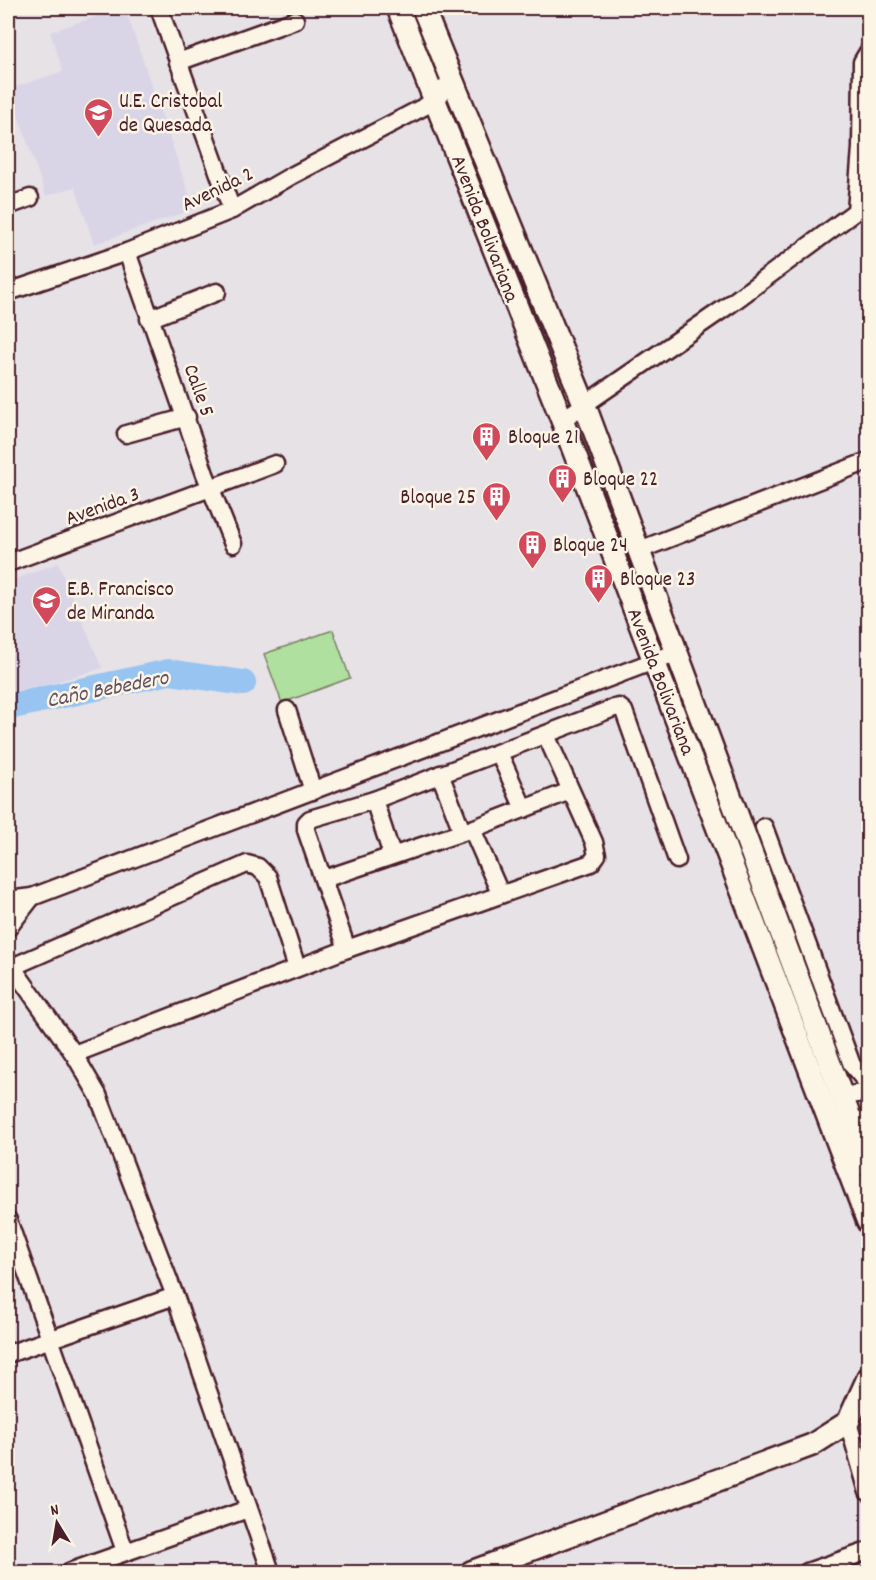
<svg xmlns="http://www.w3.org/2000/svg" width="876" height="1580" viewBox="0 0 876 1580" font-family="Dekko,sans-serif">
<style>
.built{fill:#d9d5e7}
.green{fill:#afe0a0;stroke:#7c8066;stroke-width:1.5}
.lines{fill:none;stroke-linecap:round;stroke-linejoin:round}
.river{stroke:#97c4f1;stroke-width:26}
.minor-casing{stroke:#4a1f2b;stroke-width:21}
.tertiary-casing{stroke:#4a1f2b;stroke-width:26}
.minor{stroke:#fcf5e5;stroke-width:16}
.tertiary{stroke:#fcf5e5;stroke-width:21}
.labels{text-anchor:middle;stroke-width:5;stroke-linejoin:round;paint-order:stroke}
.poi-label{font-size:21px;fill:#4a1f2b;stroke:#fcf5e5;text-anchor:start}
.street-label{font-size:21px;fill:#4a1f2b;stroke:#fcf5e5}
.water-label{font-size:22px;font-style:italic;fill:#615166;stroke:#fcf5e5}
</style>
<rect width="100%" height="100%" fill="#e7e2e6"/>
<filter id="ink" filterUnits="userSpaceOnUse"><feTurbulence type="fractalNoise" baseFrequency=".0167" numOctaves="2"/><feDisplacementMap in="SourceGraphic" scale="12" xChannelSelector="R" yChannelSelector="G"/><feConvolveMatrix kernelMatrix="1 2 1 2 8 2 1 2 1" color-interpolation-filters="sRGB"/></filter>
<g filter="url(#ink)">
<g class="built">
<path d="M120,8H125L194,209L94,244L75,187L46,196L9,89L63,71L50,32Z"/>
<path d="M58,563L102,668L8,697V582Z"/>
</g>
<path class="green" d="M333,630L350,678L282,703L264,654Z"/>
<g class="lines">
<path class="river" d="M8,707L169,672L243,683"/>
<defs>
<g id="minor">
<path d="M159,8L232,210"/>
<path d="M178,62L295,20"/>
<path d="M8,206L30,198"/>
<path d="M127,252L205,474L233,544"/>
<path d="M8,292L127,252L232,210L291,176L437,100L452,77"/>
<path d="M149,319L217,292"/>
<path d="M562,420L729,305L856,211L861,148L862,62L868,52"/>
<path d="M126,434L187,417"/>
<path d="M637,551L868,461"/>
<path d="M8,563L275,464"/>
<path d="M287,710L313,791"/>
<path d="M499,753L524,809"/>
<path d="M440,774L462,831"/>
<path d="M374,800L392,855"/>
<path d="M764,827L852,1065L868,1084"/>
<path d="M472,829L500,893"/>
<path d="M324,879L472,829L570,791"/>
<path d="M8,900L32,897L675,653"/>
<path d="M8,928L32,897"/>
<path d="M347,949L306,830V823L310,819L374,800L614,708L619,707L624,711L677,860"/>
<path d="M8,961L74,1054L98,1095L175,1296L271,1572"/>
<path d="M12,967L247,864L258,867L268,877L297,968"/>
<path d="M74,1054L347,949L591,863L597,855L594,842L546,735"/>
<path d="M840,1091L850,1095L868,1092"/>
<path d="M856,1133L858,1122L868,1117"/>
<path d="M8,1220L125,1551"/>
<path d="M8,1354L175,1296"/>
<path d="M848,1422L868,1492"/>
<path d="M69,1572L248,1509"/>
<path d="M807,1572L868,1551"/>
</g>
<g id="tertiary">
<path d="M398,8L562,420L868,1222"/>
<path d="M423,8L585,406L868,1166"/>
<path d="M471,1572L812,1445L848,1422L868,1378"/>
</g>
</defs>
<use href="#minor" class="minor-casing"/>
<use href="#tertiary" class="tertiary-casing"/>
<use href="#minor" class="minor"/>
<use href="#tertiary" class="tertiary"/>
</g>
</g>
<defs>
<symbol id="school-pin" viewBox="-11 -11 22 30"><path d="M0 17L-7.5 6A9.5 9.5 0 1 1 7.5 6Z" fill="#d1495b" stroke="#fcf5e5"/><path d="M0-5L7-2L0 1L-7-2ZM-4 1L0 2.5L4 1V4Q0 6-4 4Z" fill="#fff"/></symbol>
<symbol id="building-pin" viewBox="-11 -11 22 30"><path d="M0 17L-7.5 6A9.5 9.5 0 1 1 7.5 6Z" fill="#d1495b" stroke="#fcf5e5"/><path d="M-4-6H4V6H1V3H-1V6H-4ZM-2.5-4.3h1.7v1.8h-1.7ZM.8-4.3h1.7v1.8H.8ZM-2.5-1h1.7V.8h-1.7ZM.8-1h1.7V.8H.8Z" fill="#fff"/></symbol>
</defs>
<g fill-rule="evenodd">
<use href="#school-pin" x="82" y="96" width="33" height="45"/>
<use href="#building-pin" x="470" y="420" width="33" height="45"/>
<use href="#building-pin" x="546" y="462" width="33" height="45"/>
<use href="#building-pin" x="480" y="480" width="33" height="45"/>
<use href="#building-pin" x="516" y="528" width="33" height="45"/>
<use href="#building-pin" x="582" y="562" width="33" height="45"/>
<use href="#school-pin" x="30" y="584" width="33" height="45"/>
</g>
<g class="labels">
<g class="poi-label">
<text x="119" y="107">U.E. Cristobal<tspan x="119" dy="24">de Quesada</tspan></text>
<text x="508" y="443">Bloque 21</text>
<text x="583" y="485">Bloque 22</text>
<text x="476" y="503" text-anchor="end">Bloque 25</text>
<text x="553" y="551">Bloque 24</text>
<text x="620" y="585">Bloque 23</text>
<text x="67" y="595">E.B. Francisco<tspan x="67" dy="24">de Miranda</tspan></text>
</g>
<g class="street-label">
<text transform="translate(217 188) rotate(-26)" y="7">Avenida 2</text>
<text transform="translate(486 228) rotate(69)" y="7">Avenida Bolivariana</text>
<text transform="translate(200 390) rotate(70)" y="7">Calle 5</text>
<text transform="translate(102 505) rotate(-20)" y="7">Avenida 3</text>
<text transform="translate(662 681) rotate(69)" y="7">Avenida Bolivariana</text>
</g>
<g class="water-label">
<text transform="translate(107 687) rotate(-11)" y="8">Caño Bebedero</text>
</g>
</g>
<rect width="876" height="1580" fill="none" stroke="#fcf5e5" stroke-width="30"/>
<rect x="15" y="15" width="846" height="1550" fill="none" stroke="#4a1f2b" stroke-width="2" filter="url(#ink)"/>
<g transform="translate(57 1523) rotate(349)" stroke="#fcf5e5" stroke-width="4.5" paint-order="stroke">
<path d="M0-4.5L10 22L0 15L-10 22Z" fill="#4a1f2b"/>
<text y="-9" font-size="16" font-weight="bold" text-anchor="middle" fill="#4a1f2b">N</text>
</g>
</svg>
